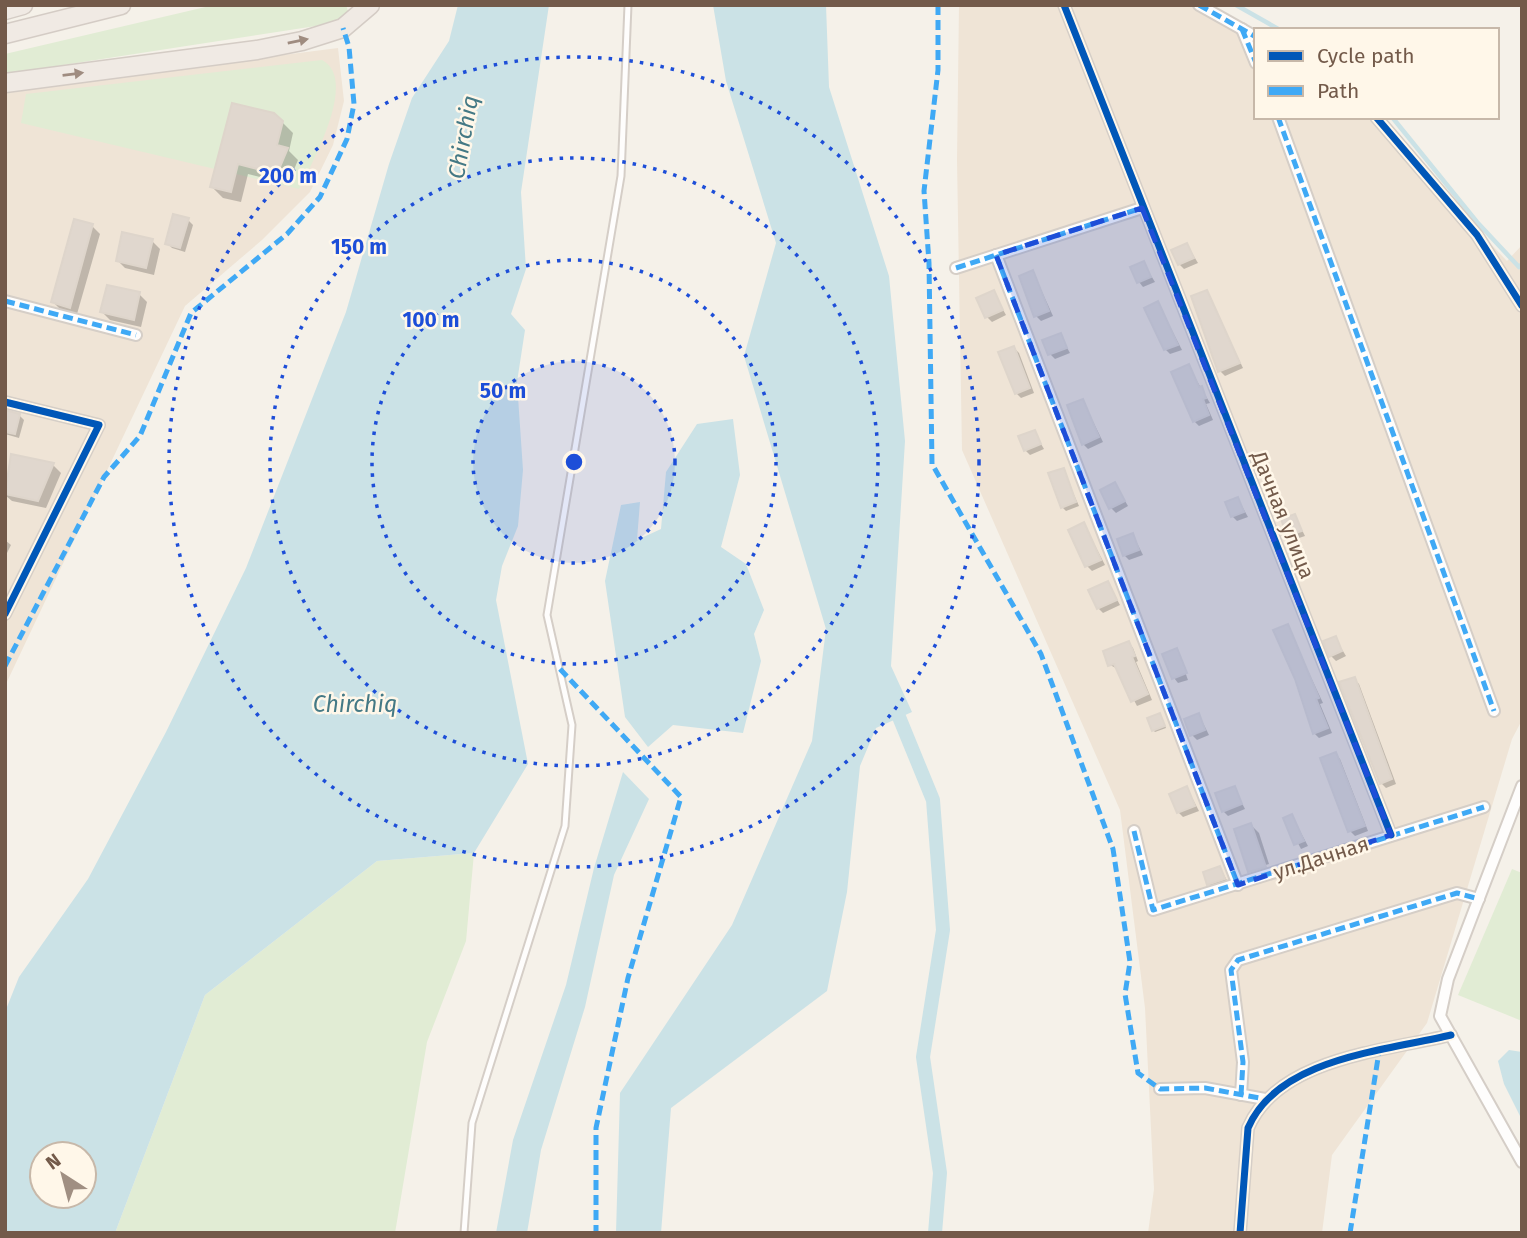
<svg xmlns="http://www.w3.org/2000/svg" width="1527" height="1238" viewBox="0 0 1527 1238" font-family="'Fira Sans',sans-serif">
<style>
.residential{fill:#efe4d6}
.green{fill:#e1ecd4}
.water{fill:#cbe2e6;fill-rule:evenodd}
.shadow{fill:#0003}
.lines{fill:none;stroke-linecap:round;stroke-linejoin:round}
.stream{stroke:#cbe2e6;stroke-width:4.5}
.canal{stroke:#cbe2e6;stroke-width:14}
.building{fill:#e0d7ce;stroke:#ded5cb;stroke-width:2}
.service-casing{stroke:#d5cec7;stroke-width:9}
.minor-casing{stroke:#d5cec7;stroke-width:14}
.trunk-casing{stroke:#d4ccc5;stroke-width:21}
.service{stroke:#fefdfc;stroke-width:5}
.minor{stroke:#fefdfc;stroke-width:10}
.trunk{stroke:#f0eae4;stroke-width:18}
.quiet{stroke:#3fa9f5;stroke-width:5;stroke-dasharray:10 5;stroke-linecap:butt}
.cycleway-casing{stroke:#fff7e9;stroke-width:11}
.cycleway{stroke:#0057b8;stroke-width:7}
.oneway{fill:#9f8c80}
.marked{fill:#1d4ed8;fill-opacity:0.2;stroke:#1d4ed8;stroke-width:5;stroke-dasharray:14 9;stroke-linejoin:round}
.ring{fill:none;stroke:#1d4ed8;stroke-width:3.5;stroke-dasharray:3.5 7}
.labels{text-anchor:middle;stroke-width:5;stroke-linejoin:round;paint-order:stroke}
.street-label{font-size:21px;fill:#735a4a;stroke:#fff7e9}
.water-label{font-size:23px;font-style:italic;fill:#447985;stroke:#fff7e9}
.centre{fill:#1d4ed8;stroke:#fff7e9;stroke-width:3.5}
.ring-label{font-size:21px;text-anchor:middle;font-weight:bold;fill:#1d4ed8;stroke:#fff7e9;stroke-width:5;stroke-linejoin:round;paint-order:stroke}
</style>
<rect width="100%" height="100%" fill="#f5f1e9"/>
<g class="residential">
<path d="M959,5H1211L1256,31V117H1381L1447,198L1507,261L1522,245V720L1512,739L1427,1023L1332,1155L1322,1233H1148L1154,1189L1145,1008L1120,810L962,450L957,160Z"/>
<path d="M338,48L344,101L333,145L310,192L262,240L185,306L5,686V91Z"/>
</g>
<g class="green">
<path d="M214,5H346L348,11L339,20L316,26L5,74V54Z"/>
<path d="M322,60C359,79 312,163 299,189L21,123L26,94Z"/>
<path d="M474,853L466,941L427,1042L395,1233H115L205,995L377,861Z"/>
<path d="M1512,869L1522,873V1021L1458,995Z"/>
</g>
<g class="water">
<path d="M458,5H549L521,192L526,269L511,314L525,330L517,382L523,470L518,526L502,566L496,600L528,764L474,853L377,861L205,995L115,1233H5V1012L19,977L88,879L166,732L246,568L346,312L389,164L412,98L449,41ZM42,1154H84V1196H42Z"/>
<path d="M713,5H826L829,87L889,276L905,441L891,666L912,712L876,728L860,766L847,892L827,991L671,1108L661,1233H616L620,1093L732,925L812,741L826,629L744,356L776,243L726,81Z"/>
<path d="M733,419L740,475L721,547L746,564L764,610L754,634L761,661L743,733L673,725L648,747L625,717L605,581L621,505L640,502L637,540L661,529L666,472L697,424Z"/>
<path d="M623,772L649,799L614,875L585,1007L541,1150L527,1233H496L513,1140L566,985L594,868Z"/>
<path d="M1509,1050L1522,1052V1120L1504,1084L1498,1061Z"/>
</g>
<g class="shadow">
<path d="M282,122L293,133L289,151L298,160L288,184L248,174L241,202L223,198L212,187Z"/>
<path d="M188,220L193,225L185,252L172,248L167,243Z"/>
<path d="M92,226L100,234L77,314L61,310L53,302Z"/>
<path d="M152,241L160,249L154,275L125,268L117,260Z"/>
<path d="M1187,245L1198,263L1184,269L1179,264Z"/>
<path d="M1143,263L1155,282L1143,287L1139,282Z"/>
<path d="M1033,272L1053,316L1041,321L1036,316Z"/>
<path d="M993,292L1006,315L992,322L987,317Z"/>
<path d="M1206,292L1243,368L1225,376L1220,371Z"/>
<path d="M139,294L147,302L141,327L110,320L102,312Z"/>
<path d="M1158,303L1182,350L1170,354L1165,349Z"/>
<path d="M1060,335L1070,353L1055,359L1050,354Z"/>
<path d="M1014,348L1019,353L1034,393L1021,398L1016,393Z"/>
<path d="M1188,366L1210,403L1206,404L1213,420L1199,426L1194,421Z"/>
<path d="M1083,401L1103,442L1088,449L1083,444Z"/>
<path d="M5,412L19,415L24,420L19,438L5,434Z"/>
<path d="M1034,432L1044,449L1030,455L1025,450Z"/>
<path d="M13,456L53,465L61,473L46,508L12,501L5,495Z"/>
<path d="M1063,470L1079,506L1066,511L1062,507Z"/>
<path d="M1115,484L1128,506L1116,513L1111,508Z"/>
<path d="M1238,499L1248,517L1237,521L1232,516Z"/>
<path d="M1295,516L1305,536L1293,540L1288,535Z"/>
<path d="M1084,524L1105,565L1092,571L1087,566Z"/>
<path d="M1133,535L1143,555L1129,560L1124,555Z"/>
<path d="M5,540L11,545L5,557Z"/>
<path d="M1108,583L1120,605L1103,613L1098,608Z"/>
<path d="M1287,626L1323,703L1320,704L1332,733L1319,738L1314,733Z"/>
<path d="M1335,638L1346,656L1336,661L1331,656Z"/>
<path d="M1129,643L1133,648L1138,661L1136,662L1152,700L1137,706L1118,669L1110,665Z"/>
<path d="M1177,650L1188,680L1178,683L1174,678Z"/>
<path d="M1354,679L1359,684L1396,784L1386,788L1381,783Z"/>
<path d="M1199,715L1209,735L1197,740L1192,735Z"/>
<path d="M1161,717L1166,728L1155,732L1153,730Z"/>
<path d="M1335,754L1340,759L1368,831L1355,836L1350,831Z"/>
<path d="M1187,788L1199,811L1183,817L1178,812Z"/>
<path d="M1234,788L1245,809L1228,816L1223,811Z"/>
<path d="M1292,816L1308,846L1301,849L1285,818Z"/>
<path d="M1251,825L1259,833L1269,864L1252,869V873L1270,867L1273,875L1258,879L1250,871Z"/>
<path d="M1220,868L1229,884L1214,889L1209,884Z"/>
</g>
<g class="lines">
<g class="stream">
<path d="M1236,5L1280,30"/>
<path d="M1392,117L1477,222L1519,267L1522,264"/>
</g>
<path class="canal" d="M899,717L933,800L943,930L923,1057L940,1173L935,1233"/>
</g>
<g class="building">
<path d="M232,103L274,113L283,121L277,145L288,148L277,174L238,164L231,192L210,187Z"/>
<path d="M173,214L189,218L180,248L165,244Z"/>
<path d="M74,219L93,224L70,308L51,302Z"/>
<path d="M122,232L153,239L146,268L116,261Z"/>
<path d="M1187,243L1194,258L1178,265L1171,250Z"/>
<path d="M1144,261L1151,277L1137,283L1130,267Z"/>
<path d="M1033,270L1049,311L1034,317L1019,276Z"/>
<path d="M107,285L140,292L134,320L100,312Z"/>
<path d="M994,290L1003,310L985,318L976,298Z"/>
<path d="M1207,290L1240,363L1218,372L1191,296Z"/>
<path d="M1158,301L1178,345L1164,350L1144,308Z"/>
<path d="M1061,333L1067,348L1048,355L1042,340Z"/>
<path d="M1014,346L1030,388L1015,394L998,352Z"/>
<path d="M1189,364L1199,387L1202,386L1206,398L1203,399L1209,415L1193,422L1171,372Z"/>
<path d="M1083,399L1099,437L1082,445L1067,405Z"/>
<path d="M5,410L20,414L15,434L5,432Z"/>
<path d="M1035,430L1041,444L1024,451L1018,436Z"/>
<path d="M11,454L54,463L38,501L5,494Z"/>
<path d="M1064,468L1076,502L1061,508L1048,473Z"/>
<path d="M1115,482L1125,501L1109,509L1100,490Z"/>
<path d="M1238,497L1244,512L1231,517L1225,502Z"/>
<path d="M1295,514L1302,531L1287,536L1281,519Z"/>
<path d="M1084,522L1101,560L1085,567L1068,530Z"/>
<path d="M1133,533L1139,550L1123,556L1117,539Z"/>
<path d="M1108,581L1117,600L1097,609L1088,590Z"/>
<path d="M1288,624L1319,698L1316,699L1328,728L1313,734L1295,679L1273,630Z"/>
<path d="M1336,636L1342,651L1329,657L1323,641Z"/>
<path d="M1129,641L1135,656L1132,657L1148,694L1131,702L1114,664L1108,666L1103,651Z"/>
<path d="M1177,648L1187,673L1172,679L1162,654Z"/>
<path d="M1355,677L1392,779L1380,784L1339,682Z"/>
<path d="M1160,713L1165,726L1152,731L1147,718Z"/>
<path d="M1199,713L1205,730L1190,736L1184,719Z"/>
<path d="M1336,752L1365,826L1348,832L1320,758Z"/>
<path d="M1187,786L1195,806L1177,813L1169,794Z"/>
<path d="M1235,786L1242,804L1222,812L1215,793Z"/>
<path d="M1292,814L1304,841L1294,845L1283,818Z"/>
<path d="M1251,823L1266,867L1248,872L1234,829Z"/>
<path d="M1220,866L1225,879L1207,885L1203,872Z"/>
</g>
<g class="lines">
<defs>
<path id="service" d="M464,1233L472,1123L565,826L572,725L547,615L621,176L628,5"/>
<g id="minor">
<path d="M1064,5L1391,835"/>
<path d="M1199,5L1256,37"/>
<path d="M1242,29L1256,63"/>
<path d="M1278,117L1494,711"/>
<path d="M1376,117L1477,235L1522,306"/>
<path d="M996,255L1238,885"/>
<path d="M956,268L1142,208"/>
<path d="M5,301L136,335"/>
<path d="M5,402L99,425L5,614"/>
<path d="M1522,786L1448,979L1440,1016L1522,1162"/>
<path d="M1134,831L1153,910L1484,807"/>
<path d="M1160,1089L1205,1088L1265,1099"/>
<path d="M1241,1095L1243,1062L1231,970L1238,960L1457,893L1479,899"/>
<path d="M1240,1233L1248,1128C1278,1058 1384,1051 1451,1035"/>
</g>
<g id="trunk">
<path d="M5,10L23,5"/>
<path d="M5,34L121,5"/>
<path d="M5,83L257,50L302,41L343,28L370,5"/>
</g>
</defs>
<use href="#service" class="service-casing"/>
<use href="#minor" class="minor-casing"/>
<use href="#trunk" class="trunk-casing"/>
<use href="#service" class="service"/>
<use href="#minor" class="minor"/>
<use href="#trunk" class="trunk"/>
<g class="quiet">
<path d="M938,5V70L924,191L929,263L932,464L1041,654L1113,849L1130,962L1125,994L1138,1073L1160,1089L1205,1088L1265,1099"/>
<path d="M1199,5L1256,37"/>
<path d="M1242,29L1256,63"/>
<path d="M1278,117L1494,711"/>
<path d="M996,255L1238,885"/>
<path d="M956,268L1142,208"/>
<path d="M5,301L136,335"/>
<path d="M5,666L104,477L140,436L191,313L287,234L320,197L347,139L354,104L349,47L343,28"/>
<path d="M560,669L681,797L628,978L596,1128V1233"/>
<path d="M1134,831L1153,910L1484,807"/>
<path d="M1241,1095L1243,1062L1231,970L1238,960L1457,893L1479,899"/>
<path d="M1350,1233L1379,1052"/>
</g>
<defs>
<g id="cycleway">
<path d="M1064,5L1391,835"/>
<path d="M1376,117L1477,235L1522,306"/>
<path d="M5,402L99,425L5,614"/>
<path d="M1240,1233L1248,1128C1278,1058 1384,1051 1451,1035"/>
</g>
</defs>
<use href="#cycleway" class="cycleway-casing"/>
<use href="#cycleway" class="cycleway"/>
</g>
<defs><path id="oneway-solid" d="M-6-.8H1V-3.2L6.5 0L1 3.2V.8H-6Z" transform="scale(1.75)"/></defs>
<g class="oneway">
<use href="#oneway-solid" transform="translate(298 41) rotate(-12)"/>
<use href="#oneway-solid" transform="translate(73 74) rotate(-7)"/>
</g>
<path class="marked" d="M1142,208L1391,835L1238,885L996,255Z"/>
<circle cx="574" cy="462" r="101" fill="#1d4ed8" fill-opacity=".12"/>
<g class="ring">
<circle cx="574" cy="462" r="101"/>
<circle cx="574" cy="462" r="202"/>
<circle cx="574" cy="462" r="304"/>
<circle cx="574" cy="462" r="405"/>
</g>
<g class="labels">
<g class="street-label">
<text transform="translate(1283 515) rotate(68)" y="7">Дачная улица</text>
<text transform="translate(1321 858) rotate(-18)" y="7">ул.Дачная</text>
</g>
<g class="water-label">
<text transform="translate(463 137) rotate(-80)" y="8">Chirchiq</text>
<text x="355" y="712">Chirchiq</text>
</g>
</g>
<circle cx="574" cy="462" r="10" class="centre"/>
<g class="ring-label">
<text x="288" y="183">200 m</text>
<text x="359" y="254">150 m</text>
<text x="431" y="327">100 m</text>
<text x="503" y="398">50 m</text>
</g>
<rect width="1527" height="1238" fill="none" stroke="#735a4a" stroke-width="14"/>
<rect x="1254" y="28" width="245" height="91" fill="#fff7e9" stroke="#c7b8a9" stroke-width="2"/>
<rect x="1268" y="51" width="35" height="10" fill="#0057b8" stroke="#c7b8a9" stroke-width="2"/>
<text x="1317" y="63" font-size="21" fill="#735a4a">Cycle path</text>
<rect x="1268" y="86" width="35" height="10" fill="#3fa9f5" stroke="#c7b8a9" stroke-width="2"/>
<text x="1317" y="98" font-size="21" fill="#735a4a">Path</text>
<g transform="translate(63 1175) rotate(324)"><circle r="33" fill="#fff7e9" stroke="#c7b8a9" stroke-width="2"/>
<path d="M0-5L12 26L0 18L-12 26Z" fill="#a08f82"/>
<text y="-10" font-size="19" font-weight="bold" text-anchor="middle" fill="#735a4a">N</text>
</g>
</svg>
